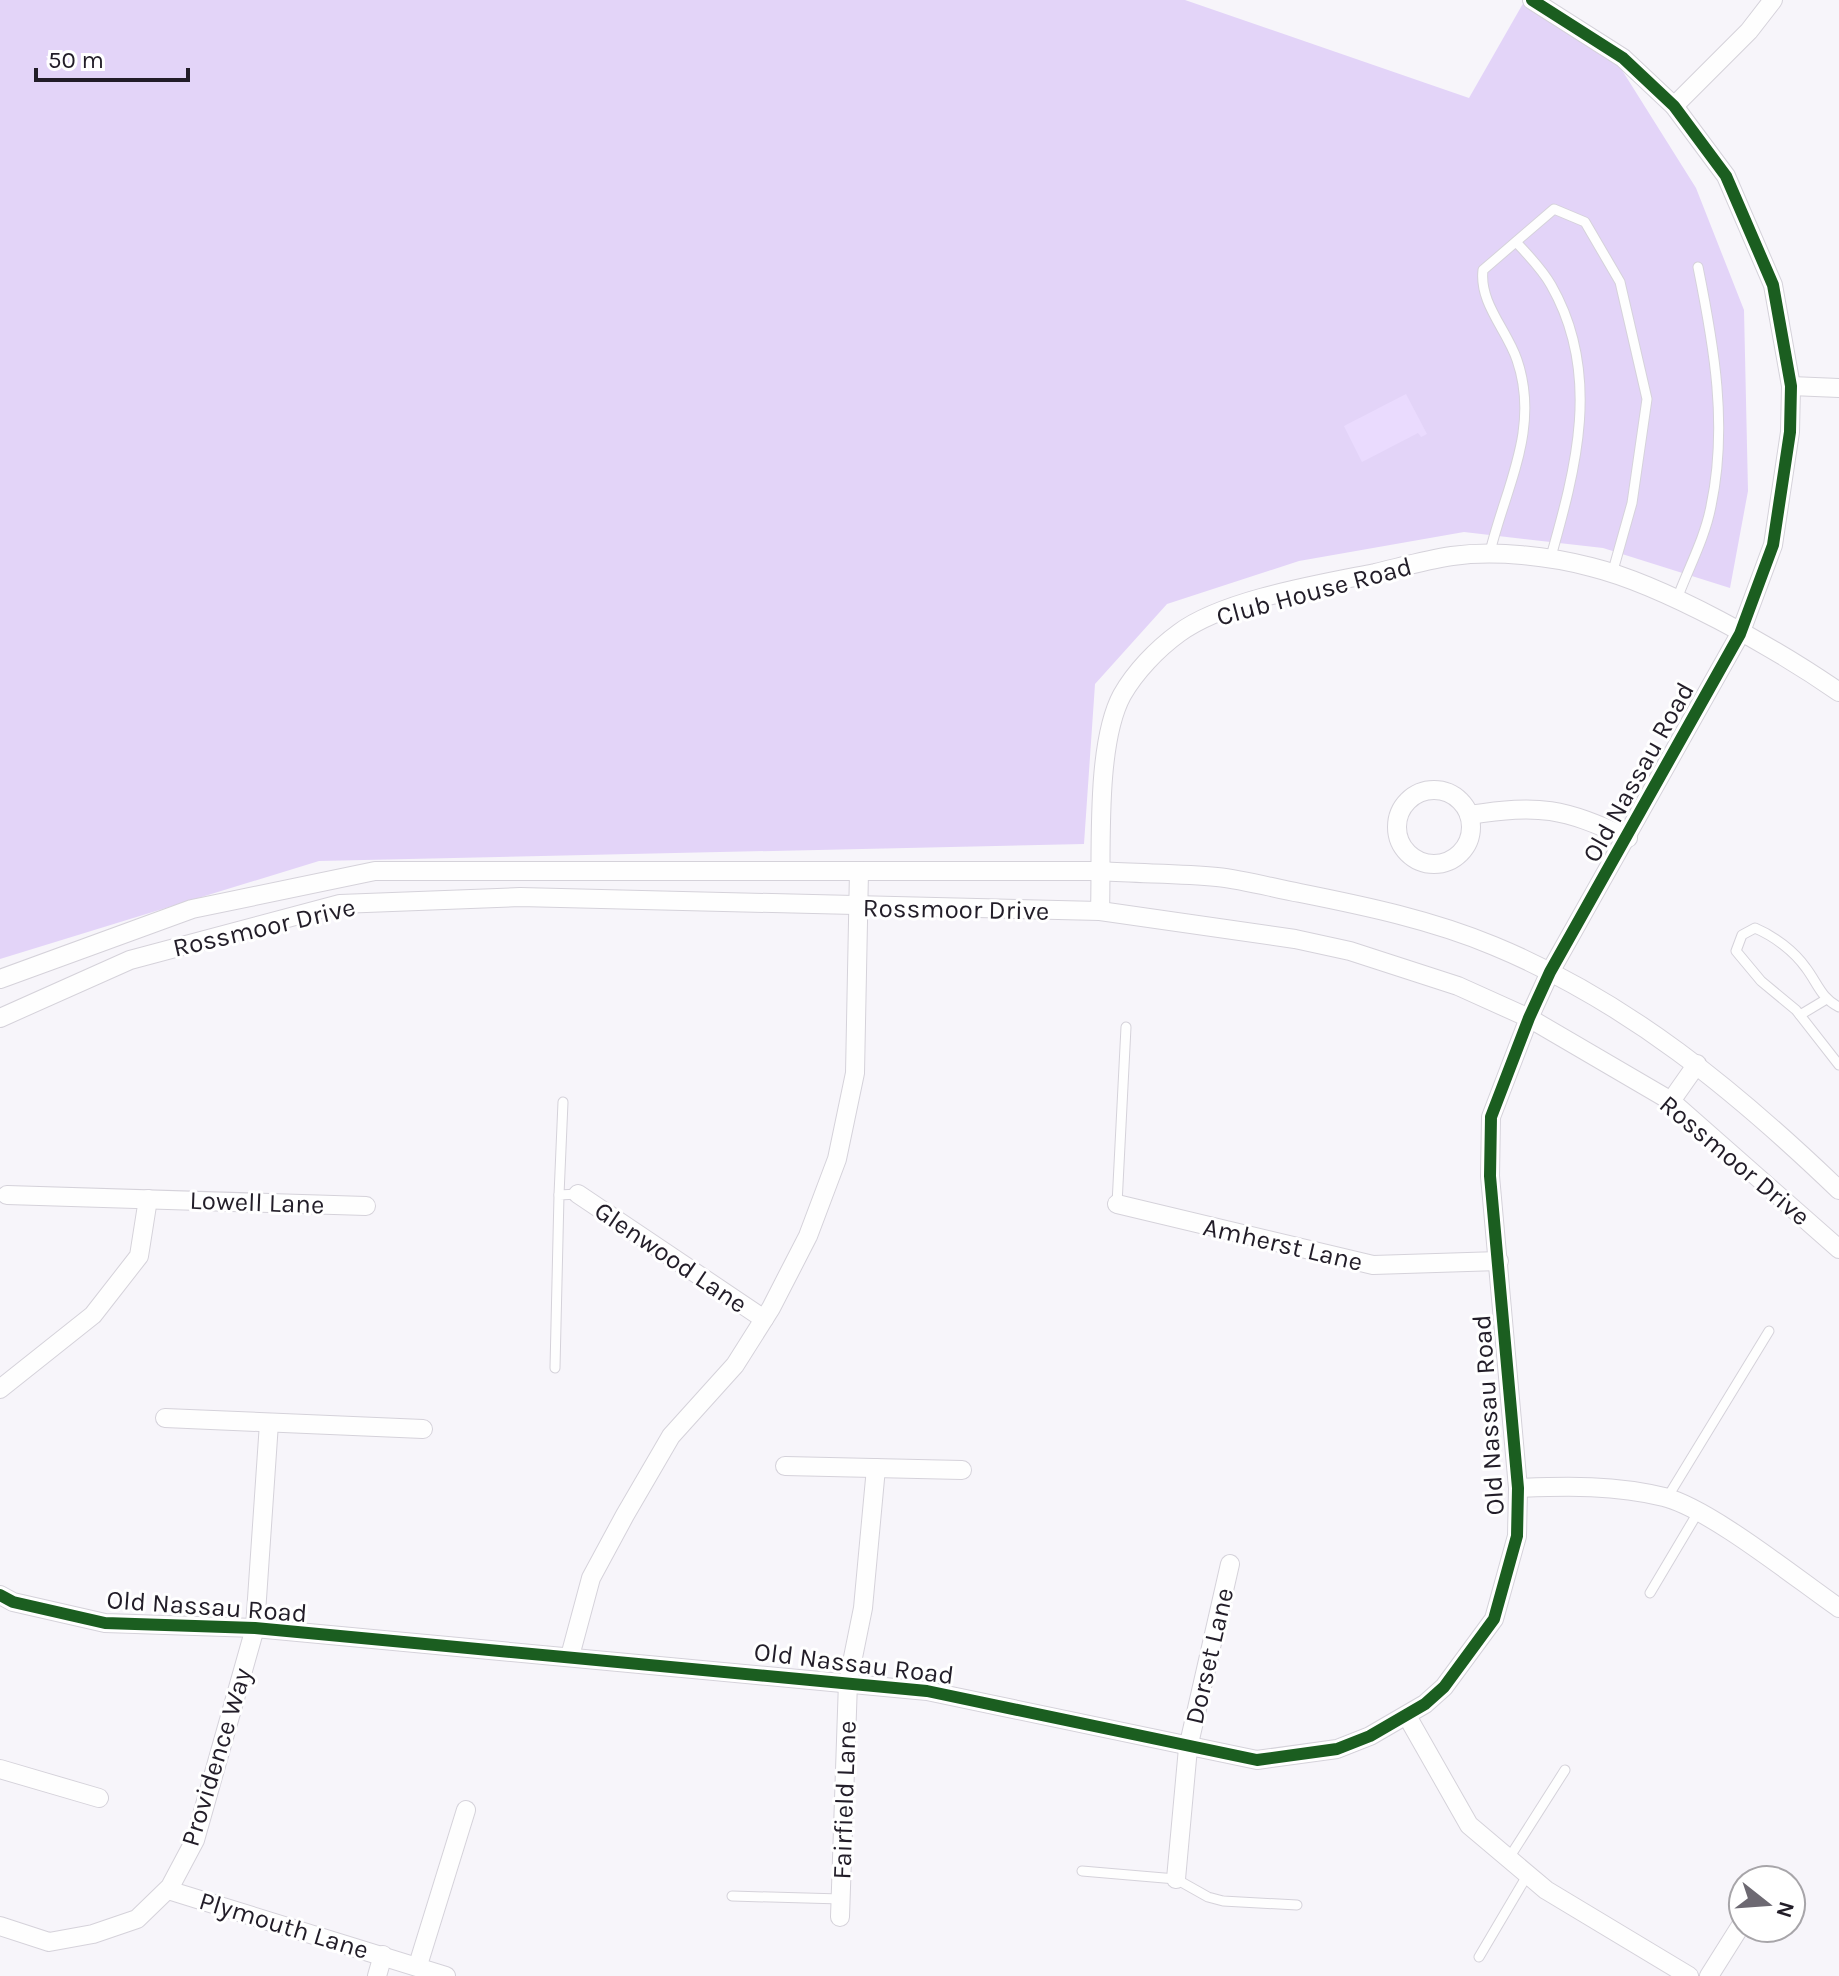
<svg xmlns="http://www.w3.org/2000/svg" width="1839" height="1976" viewBox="0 0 1839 1976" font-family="Karla,sans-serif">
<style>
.green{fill:#e3d4f8}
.water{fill:#eadbfe}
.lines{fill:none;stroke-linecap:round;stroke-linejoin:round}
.lane-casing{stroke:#d5d2da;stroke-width:11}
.street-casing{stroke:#d5d2da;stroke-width:20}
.lane{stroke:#fefefe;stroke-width:9}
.street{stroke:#fefefe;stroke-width:18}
.cycleway-casing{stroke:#fff;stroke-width:17}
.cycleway{stroke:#1b5e20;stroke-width:12}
.labels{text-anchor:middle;stroke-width:6;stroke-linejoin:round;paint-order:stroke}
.street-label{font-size:26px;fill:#221d28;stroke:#fff}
</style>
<rect width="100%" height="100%" fill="#f7f5fa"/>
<path class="green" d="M0,0H1185L1469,98L1525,0L1610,51L1696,188L1744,310L1748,491L1730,588L1603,548L1464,532L1299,561L1167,604L1095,684L1084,844L319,861L0,959Z"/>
<path class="water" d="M1406,394L1427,434L1421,437L1418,433L1362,462L1344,426Z"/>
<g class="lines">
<defs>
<g id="lane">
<path d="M1516,242C1528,255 1542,269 1551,285C1602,374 1576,468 1550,560"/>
<path d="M1489,556C1504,490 1541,430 1517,360C1507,330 1479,303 1483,270L1554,209L1585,222L1620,282L1647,399L1632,503L1612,574"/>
<path d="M1677,599C1688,569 1705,538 1711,506C1728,426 1714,346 1698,267"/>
<path d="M1839,1007C1821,998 1818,984 1806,968C1794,951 1774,936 1755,928L1742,935L1736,951L1761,981L1796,1010L1839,1065"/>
<path d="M1800,1015L1825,1000"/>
<path d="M559,1195L563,1102"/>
<path d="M1117,1204L1126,1027"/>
<path d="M555,1368L559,1195L578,1194"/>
<path d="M1667,1498L1769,1331"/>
<path d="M1650,1593L1697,1514"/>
<path d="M1509,1858L1565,1770"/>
<path d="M1082,1871L1176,1879L1208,1897L1223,1901L1297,1905"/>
<path d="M732,1896L841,1899"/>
<path d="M1479,1957L1528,1874"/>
</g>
<g id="street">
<path d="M1674,106L1749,31L1773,0"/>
<path d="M1791,386L1839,388"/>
<circle cx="1434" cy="827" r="37"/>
<path d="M1469,815C1541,804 1562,808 1628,838"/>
<path d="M1100,911C1102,853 1095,745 1122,695C1135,672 1157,649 1179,633C1223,600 1320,584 1375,573C1401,567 1426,560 1452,556C1496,550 1549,556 1591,567C1664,585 1777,649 1839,692"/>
<path d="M0,979L192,909L375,871H1101C1140,874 1179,873 1217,877C1245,880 1273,888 1300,893C1365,906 1432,920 1494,946C1627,1001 1736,1091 1839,1190"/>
<path d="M0,1018L130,960L340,904L520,897L1100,911L1295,939L1350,951L1458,986L1529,1018L1671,1101L1839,1249"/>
<path d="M1671,1101L1697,1064"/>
<path d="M578,1194L764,1319"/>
<path d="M7,1195L366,1206"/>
<path d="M1117,1204L1373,1265L1499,1261"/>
<path d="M0,1389L93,1315L139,1256L148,1199"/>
<path d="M165,1418L423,1429"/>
<path d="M785,1466L962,1470"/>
<path d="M1518,1488C1568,1486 1615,1485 1664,1497C1709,1508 1797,1579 1839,1608"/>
<path d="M0,1595L13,1602L105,1623L255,1628L927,1691L1257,1760L1337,1749L1370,1736L1425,1704L1444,1687L1494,1619L1517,1536L1518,1488L1490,1176L1491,1117L1529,1018L1550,972L1740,634L1773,545L1790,432L1791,386L1773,285L1726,176L1674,106L1623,58L1532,0"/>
<path d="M570,1656L591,1578L625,1515L671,1436L735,1365L771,1308L808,1236L837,1159L855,1073L859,871"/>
<path d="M1407,1716L1469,1825L1546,1890L1689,1976"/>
<path d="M0,1769L99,1798"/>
<path d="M1176,1879L1188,1748L1230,1564"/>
<path d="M168,1890L446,1976"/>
<path d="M840,1917L848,1682L863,1608L876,1468"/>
<path d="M0,1926L49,1942L93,1934L137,1919L170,1887L195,1840L255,1628L269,1423"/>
<path d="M418,1965L466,1810"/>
<path d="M377,1976L383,1955"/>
<path d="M1709,1976L1743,1922"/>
</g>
</defs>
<use href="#lane" class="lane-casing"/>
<use href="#street" class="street-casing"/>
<use href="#lane" class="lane"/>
<use href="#street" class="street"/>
<defs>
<path id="cycleway" d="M0,1595L13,1602L105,1623L255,1628L927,1691L1257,1760L1337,1749L1370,1736L1425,1704L1444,1687L1494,1619L1517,1536L1518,1488L1490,1176L1491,1117L1529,1018L1550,972L1740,634L1773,545L1790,432L1791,386L1773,285L1726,176L1674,106L1623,58L1532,0"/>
</defs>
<use href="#cycleway" class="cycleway-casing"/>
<use href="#cycleway" class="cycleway"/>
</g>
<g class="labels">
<g class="street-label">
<text transform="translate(1314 591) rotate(-15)" y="9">Club House Road</text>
<text transform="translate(1638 772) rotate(-61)" y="9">Old Nassau Road</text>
<text transform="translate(956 909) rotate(1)" y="9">Rossmoor Drive</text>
<text transform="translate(264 927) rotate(-13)" y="9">Rossmoor Drive</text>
<text transform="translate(1735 1160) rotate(40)" y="9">Rossmoor Drive</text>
<text transform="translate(257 1202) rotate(2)" y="9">Lowell Lane</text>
<text transform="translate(1283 1244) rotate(13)" y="9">Amherst Lane</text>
<text transform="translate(671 1257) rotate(34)" y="9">Glenwood Lane</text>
<text transform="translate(1488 1415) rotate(-94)" y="9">Old Nassau Road</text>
<text transform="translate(207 1606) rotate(4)" y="9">Old Nassau Road</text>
<text transform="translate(1209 1656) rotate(-77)" y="9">Dorset Lane</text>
<text transform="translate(854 1663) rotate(7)" y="9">Old Nassau Road</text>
<text transform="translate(216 1757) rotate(-73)" y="9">Providence Way</text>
<text transform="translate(844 1800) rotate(-88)" y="9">Fairfield Lane</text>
<text transform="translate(284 1925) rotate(17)" y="9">Plymouth Lane</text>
</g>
</g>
<g transform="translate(1767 1904) rotate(107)"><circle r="38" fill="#ffffff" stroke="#a7a5a9" stroke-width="2"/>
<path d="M0-6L14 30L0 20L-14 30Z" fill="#6d6972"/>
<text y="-12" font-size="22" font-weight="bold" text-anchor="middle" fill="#221d28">N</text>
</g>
<path d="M36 68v12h152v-12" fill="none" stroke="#221d28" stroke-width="4"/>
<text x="48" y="68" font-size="24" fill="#221d28" stroke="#ffffff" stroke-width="6" paint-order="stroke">50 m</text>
</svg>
